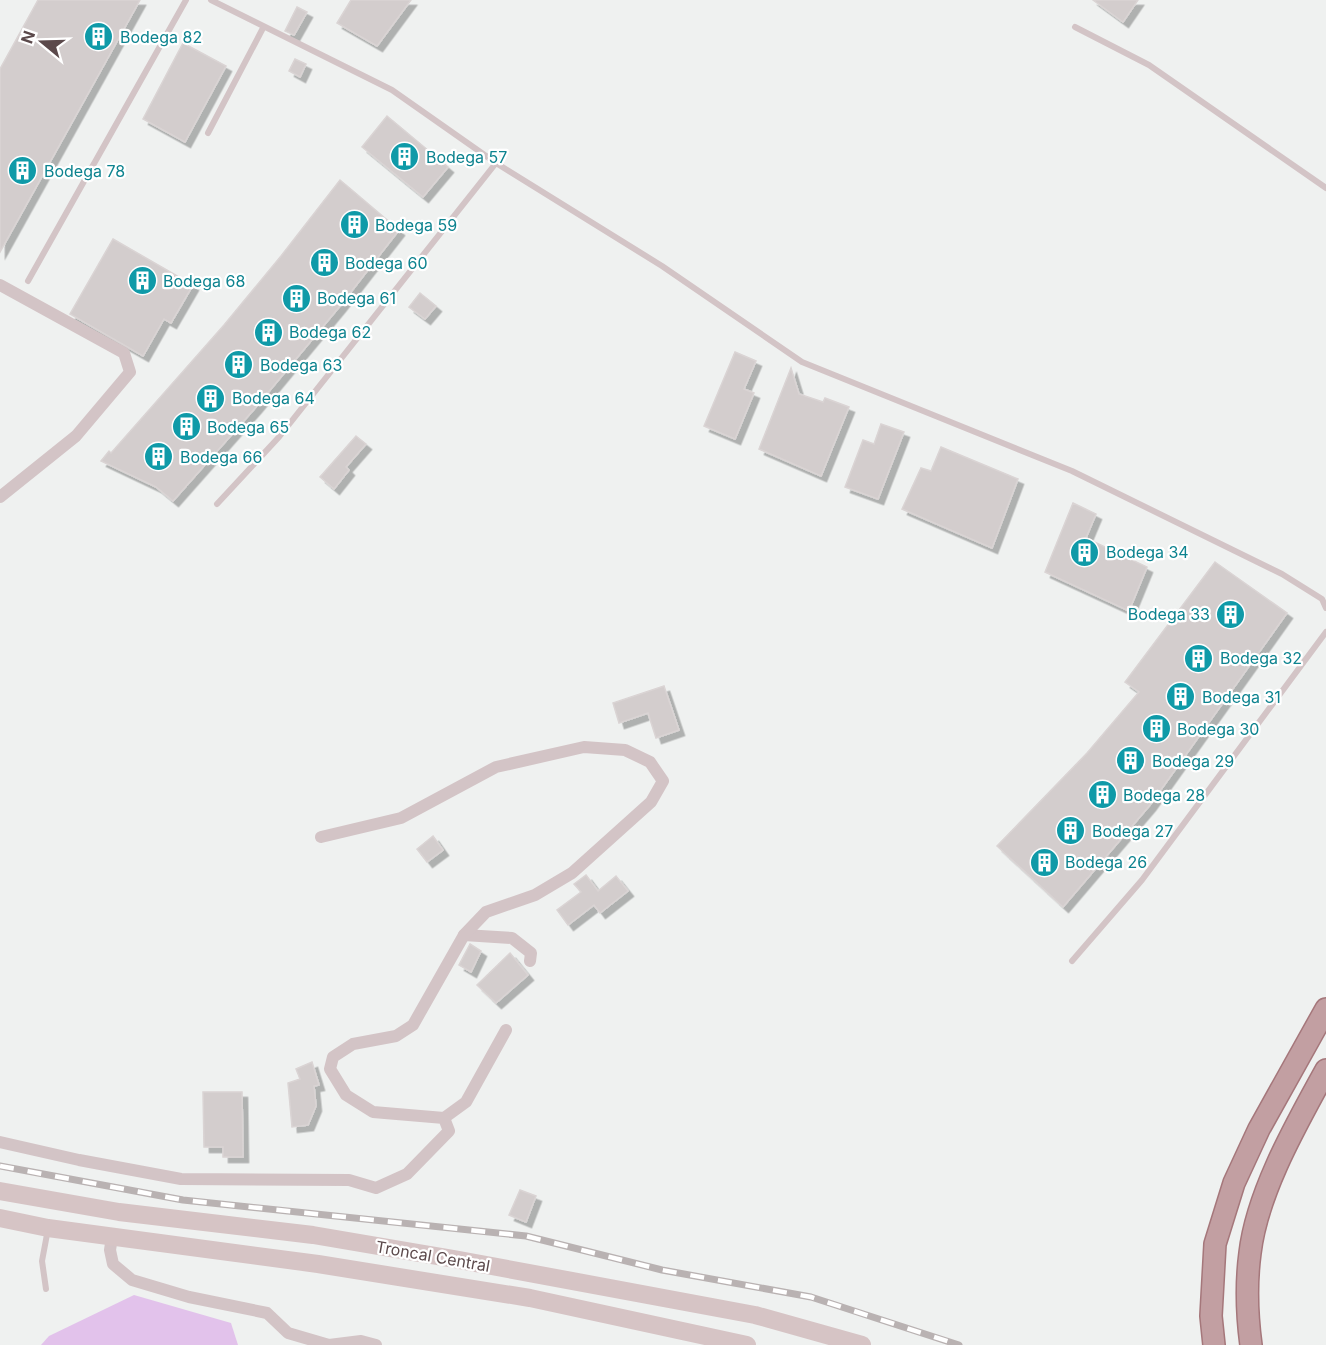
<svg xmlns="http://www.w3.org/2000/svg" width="1326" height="1345" viewBox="0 0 1326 1345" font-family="Inter,sans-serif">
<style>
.green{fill:#e2c2eb}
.building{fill:#d3cdcd;stroke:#dad4d4;stroke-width:1.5;filter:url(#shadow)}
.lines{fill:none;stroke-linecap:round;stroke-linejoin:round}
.trunk-casing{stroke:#a5777b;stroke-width:24}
.service{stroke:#d3c4c6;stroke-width:6}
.minor{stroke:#d3c4c6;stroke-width:12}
.secondary{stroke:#d6c4c5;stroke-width:18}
.trunk{stroke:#c29fa2;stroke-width:21}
.rail-casing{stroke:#b9b2b2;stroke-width:7}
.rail{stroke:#fff;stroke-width:4.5;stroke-dasharray:14;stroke-linecap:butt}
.labels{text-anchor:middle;stroke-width:4.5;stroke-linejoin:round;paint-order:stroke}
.culture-label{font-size:16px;fill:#0d838f;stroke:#fff;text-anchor:start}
.street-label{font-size:16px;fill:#5b494b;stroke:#fff}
</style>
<defs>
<filter id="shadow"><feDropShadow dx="5.5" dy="5.5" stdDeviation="0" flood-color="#0004"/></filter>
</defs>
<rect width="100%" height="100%" fill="#eff1f0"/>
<path class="green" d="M134,1295L231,1323L238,1345H41L49,1336Z"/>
<g class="building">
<path d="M38,0H140L0,252V69Z"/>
<path d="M351,0H411L377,46L337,23Z"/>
<path d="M1093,0H1138L1123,22Z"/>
<path d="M297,7L307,12L294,35L285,31Z"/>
<path d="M183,43L226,66L185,142L143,119Z"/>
<path d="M295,59L306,64L300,77L289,71Z"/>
<path d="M387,116L448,167L423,197L362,147Z"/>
<path d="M340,180L399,230L340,306L256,407L173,501L156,487L101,461L109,451L111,453L224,325L281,256Z"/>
<path d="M113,239L193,285L171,323L164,319L143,356L70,314Z"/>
<path d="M420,293L436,306L425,319L409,307Z"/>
<path d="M735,352L756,361L744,389L754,393L735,439L704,426Z"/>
<path d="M791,368L799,394L823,402L825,398L849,407L821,476L759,449Z"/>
<path d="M881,424L904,432L878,499L845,487L863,440L874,444Z"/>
<path d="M356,436L366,444L346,467L349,470L334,489L320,477Z"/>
<path d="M941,447L1018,479L992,548L902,509L921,468L931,471Z"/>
<path d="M1073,503L1096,514L1086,538L1147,567L1129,611L1045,572Z"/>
<path d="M1215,562L1287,613L1150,805L1063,907L997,846L1087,753L1139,692L1125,682Z"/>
<path d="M664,686L679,730L656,738L648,713L619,723L613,703Z"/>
<path d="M433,836L443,850L427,862L417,849Z"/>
<path d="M586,875L598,891L616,876L628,891L600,913L594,905L568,925L557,910L581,892L574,884Z"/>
<path d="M470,944L481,951L471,972L459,965Z"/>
<path d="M510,953L528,975L496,1003L477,985Z"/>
<path d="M312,1062L319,1085L314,1086L316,1106L308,1125L292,1127L288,1083L300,1079L296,1069Z"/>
<path d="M203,1092H242L243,1157H223V1147H204Z"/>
<path d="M520,1190L536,1196L526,1222L509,1215Z"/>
</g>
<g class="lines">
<defs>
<g id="trunk">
<path d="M1214,1345L1211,1316L1215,1244L1234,1183L1259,1129L1326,1009"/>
<path d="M1251,1345C1247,1315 1246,1283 1250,1253C1257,1192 1297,1123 1326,1070"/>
</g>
</defs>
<use href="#trunk" class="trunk-casing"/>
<g class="service">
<path d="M211,0L392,90L496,163L662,266L802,362L1072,471L1282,574L1322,599L1326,608"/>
<path d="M1075,27L1149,65L1326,188"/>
<path d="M208,133L263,28"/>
<path d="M28,281L186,0"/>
<path d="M217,504L279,437L496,163"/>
<path d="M1072,961L1142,880L1326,632"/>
<path d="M46,1289L42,1261L48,1229"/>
</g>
<g class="minor">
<path d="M0,285L124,353L130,372L76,436L0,497"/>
<path d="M464,935L512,938L531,953L530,961"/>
<path d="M444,1118L466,1102L506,1030"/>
<path d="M0,1142L79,1160L181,1179L349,1180L376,1188L407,1174L449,1131L444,1118L373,1112L346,1095L330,1069L333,1057L353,1044L396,1036L413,1025L464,935L486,912L535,895L572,873L651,802L663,781L650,762L625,750L584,747L496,767L401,818L321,837"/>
<path d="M112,1237L110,1250L113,1264L132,1280L189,1297L267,1313L288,1333L329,1345L361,1341L376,1345"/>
</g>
<g class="secondary">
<path d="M0,1191L119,1212L313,1235L454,1259L755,1315L862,1345"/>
<path d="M0,1218L48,1228L318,1264L530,1298L747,1345"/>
</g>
<use href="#trunk" class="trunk"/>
<defs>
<path id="rail" d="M0,1166L183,1200L526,1236L662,1270L811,1297L959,1345"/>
</defs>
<use href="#rail" class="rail-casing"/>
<use href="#rail" class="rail"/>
</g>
<defs>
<symbol id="building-disc" viewBox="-11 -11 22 22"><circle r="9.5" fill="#0f9aa8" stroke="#fff"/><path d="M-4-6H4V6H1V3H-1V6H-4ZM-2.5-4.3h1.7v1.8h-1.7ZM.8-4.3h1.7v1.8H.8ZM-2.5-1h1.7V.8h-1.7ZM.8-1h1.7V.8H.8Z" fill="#fff"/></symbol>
</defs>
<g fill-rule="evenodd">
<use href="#building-disc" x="82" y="20" width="33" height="33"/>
<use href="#building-disc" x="388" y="140" width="33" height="33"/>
<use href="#building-disc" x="6" y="154" width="33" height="33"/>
<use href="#building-disc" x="338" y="208" width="33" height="33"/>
<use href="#building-disc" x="308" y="246" width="33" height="33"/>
<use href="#building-disc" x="126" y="264" width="33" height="33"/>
<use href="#building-disc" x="280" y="282" width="33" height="33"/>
<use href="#building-disc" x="252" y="316" width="33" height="33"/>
<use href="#building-disc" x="222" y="348" width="33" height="33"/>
<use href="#building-disc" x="194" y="382" width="33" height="33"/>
<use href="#building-disc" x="170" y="410" width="33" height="33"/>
<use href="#building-disc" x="142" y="440" width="33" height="33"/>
<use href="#building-disc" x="1068" y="536" width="33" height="33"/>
<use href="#building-disc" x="1214" y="598" width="33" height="33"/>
<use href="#building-disc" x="1182" y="642" width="33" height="33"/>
<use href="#building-disc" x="1164" y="680" width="33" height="33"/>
<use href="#building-disc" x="1140" y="712" width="33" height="33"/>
<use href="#building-disc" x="1114" y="744" width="33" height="33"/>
<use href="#building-disc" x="1086" y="778" width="33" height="33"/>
<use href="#building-disc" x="1054" y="814" width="33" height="33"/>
<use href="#building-disc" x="1028" y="846" width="33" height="33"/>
</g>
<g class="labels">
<g class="culture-label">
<text x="120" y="43">Bodega 82</text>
<text x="426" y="163">Bodega 57</text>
<text x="44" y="177">Bodega 78</text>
<text x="375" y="231">Bodega 59</text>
<text x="345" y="269">Bodega 60</text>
<text x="163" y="287">Bodega 68</text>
<text x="317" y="304">Bodega 61</text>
<text x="289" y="338">Bodega 62</text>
<text x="260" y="371">Bodega 63</text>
<text x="232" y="404">Bodega 64</text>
<text x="207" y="433">Bodega 65</text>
<text x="180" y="463">Bodega 66</text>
<text x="1106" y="558">Bodega 34</text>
<text x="1210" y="620" text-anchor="end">Bodega 33</text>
<text x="1220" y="664">Bodega 32</text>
<text x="1202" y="703">Bodega 31</text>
<text x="1177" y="735">Bodega 30</text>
<text x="1152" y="767">Bodega 29</text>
<text x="1123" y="801">Bodega 28</text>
<text x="1092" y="837">Bodega 27</text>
<text x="1065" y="868">Bodega 26</text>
</g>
<g class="street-label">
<text transform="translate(433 1256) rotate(10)" y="6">Troncal Central</text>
</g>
</g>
<g transform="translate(42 42) rotate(289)" stroke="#ffffff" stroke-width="4.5" paint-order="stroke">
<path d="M0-4.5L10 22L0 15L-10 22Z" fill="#5b494b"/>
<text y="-9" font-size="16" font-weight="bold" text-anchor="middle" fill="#5b494b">N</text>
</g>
</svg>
